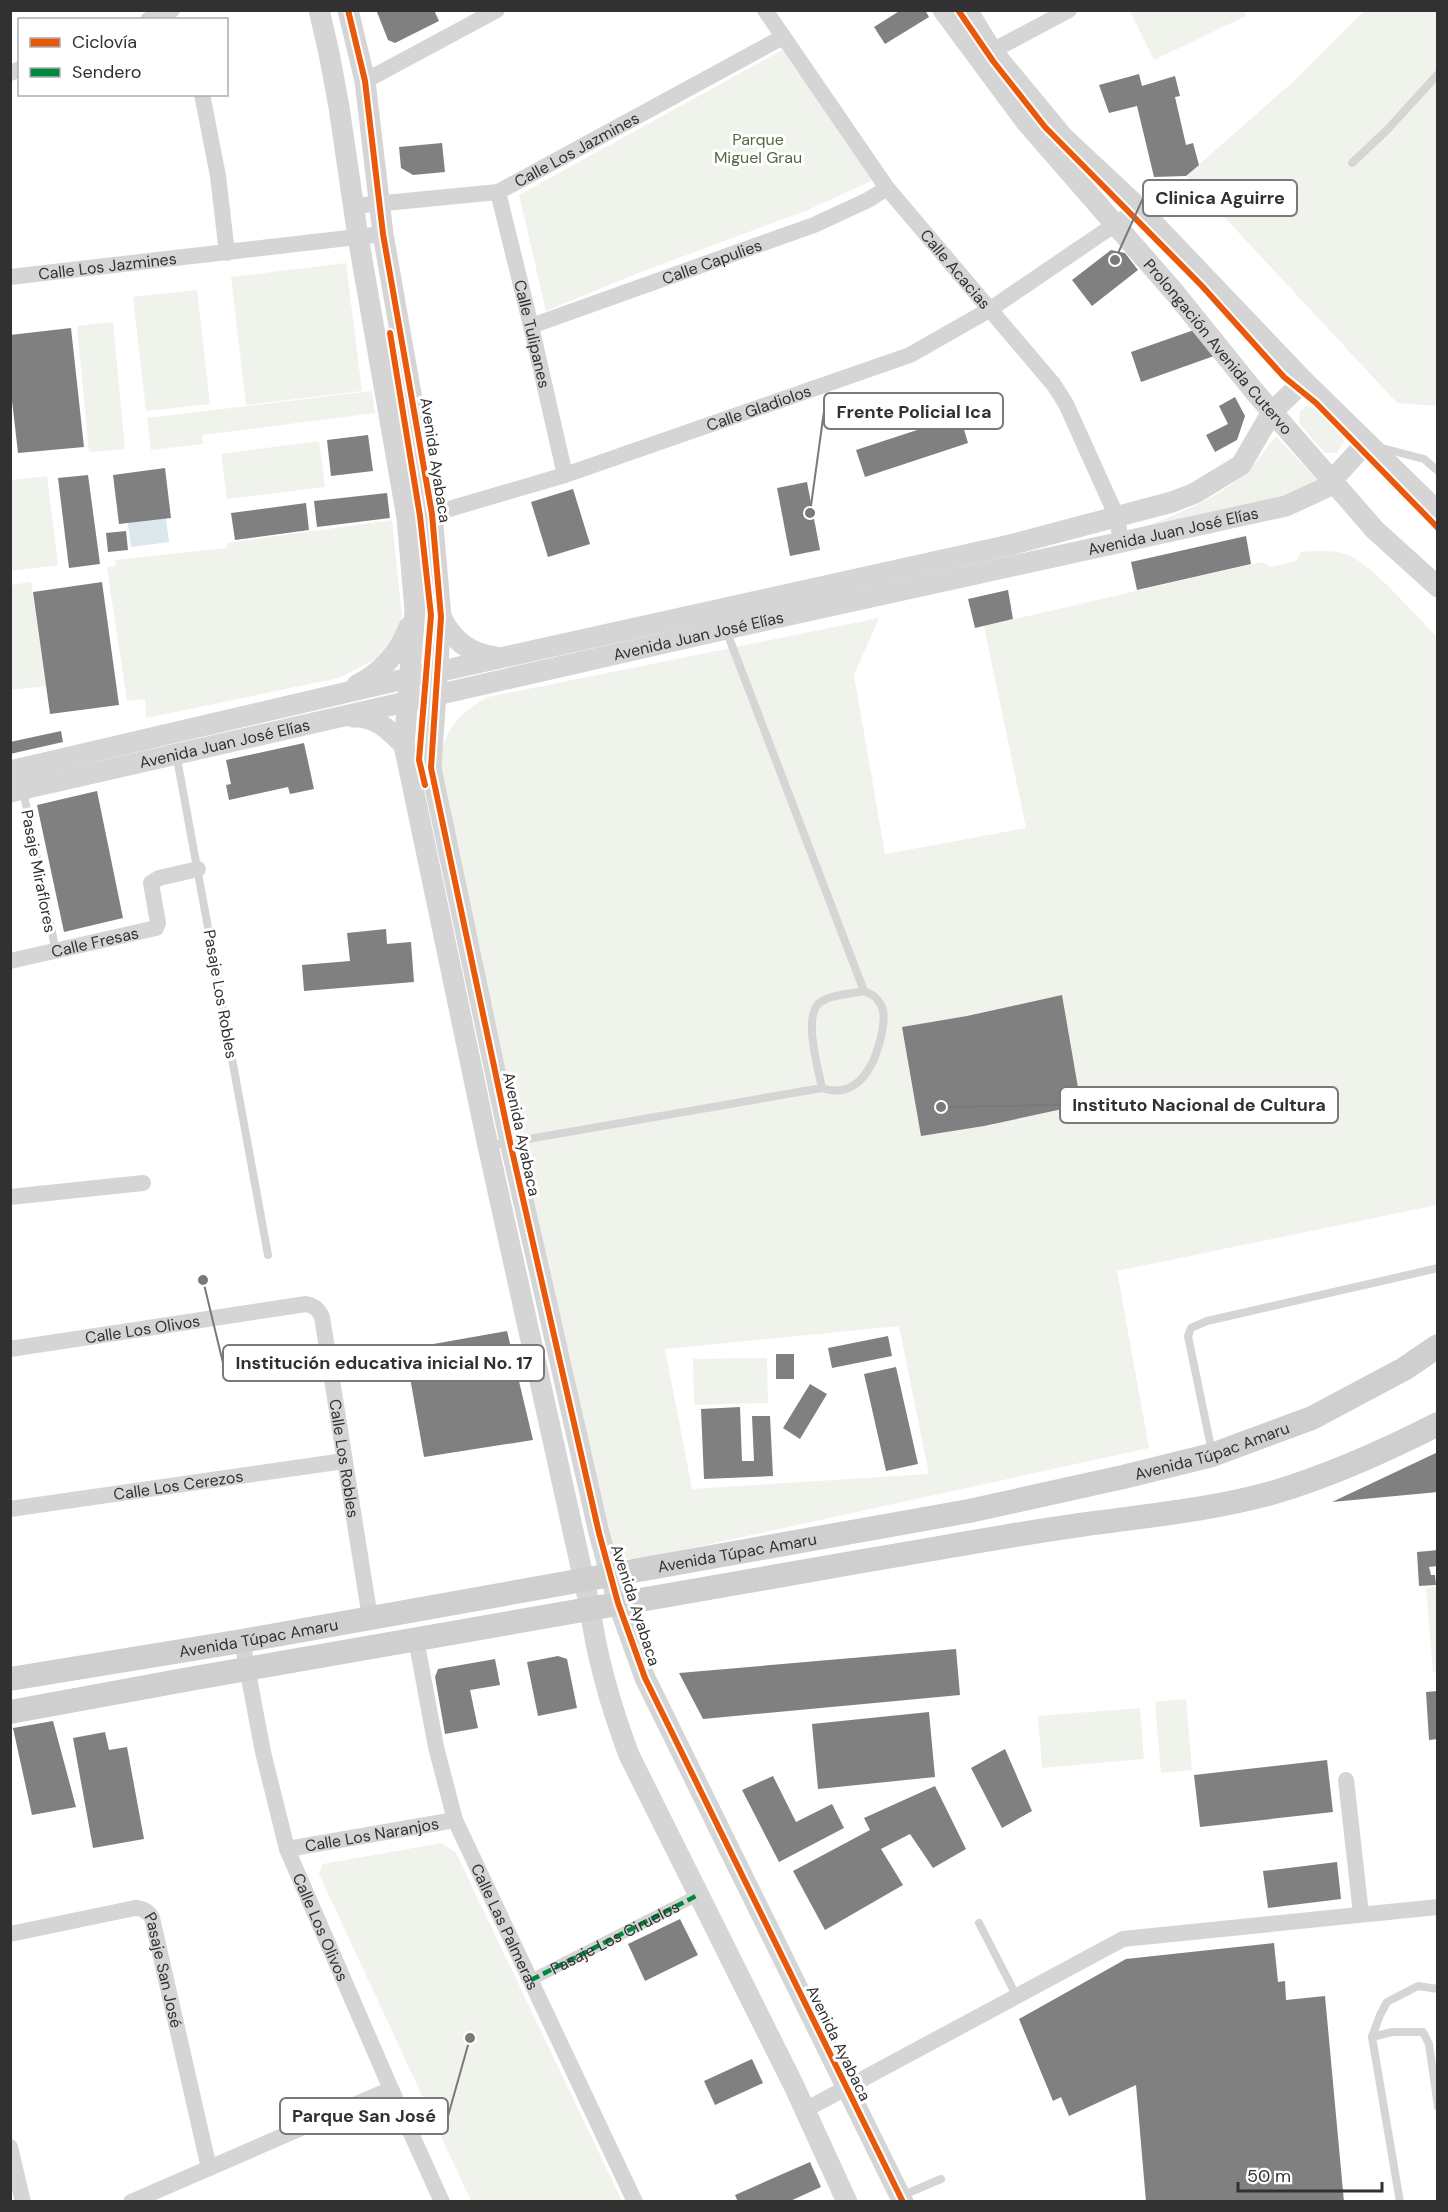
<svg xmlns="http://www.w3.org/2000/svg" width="1448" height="2212" viewBox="0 0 1448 2212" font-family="'DM Sans',sans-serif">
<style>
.green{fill:#f0f3ec;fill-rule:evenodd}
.water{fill:#dbe8ee}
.building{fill:#808080}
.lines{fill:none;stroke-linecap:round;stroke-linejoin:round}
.service{stroke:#d5d5d5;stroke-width:8}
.pedestrian{stroke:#d5d5d5;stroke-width:12}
.minor{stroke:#d5d5d5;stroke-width:16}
.tertiary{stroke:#d5d5d5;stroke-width:21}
.secondary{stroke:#cfcfcf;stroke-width:24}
.quiet{stroke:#00873e;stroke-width:4.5;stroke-dasharray:9 4.5;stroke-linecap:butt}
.cycleway-casing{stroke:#fff;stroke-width:10}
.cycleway{stroke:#e8590c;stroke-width:6}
.labels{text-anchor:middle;stroke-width:6;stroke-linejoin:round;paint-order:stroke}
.park-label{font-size:16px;fill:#566842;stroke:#fff}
.street-label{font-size:16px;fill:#313131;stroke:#fff}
.leader{fill:none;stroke:#797979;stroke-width:2}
.callout-dot{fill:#797979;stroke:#fff;stroke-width:2}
.callout{fill:#fff;stroke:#797979;stroke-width:2}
.callout-label{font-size:18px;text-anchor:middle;font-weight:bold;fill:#313131}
</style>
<rect width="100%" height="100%" fill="#fff"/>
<g class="green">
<path d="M1243,10L1246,16L1154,60L1130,11Z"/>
<path d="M1364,11H1437V406L1397,403L1186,176L1295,80Z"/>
<path d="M782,50L873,180L808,210L641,272L546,311L519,195Z"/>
<path d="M346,263L362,391L246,405L231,277Z"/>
<path d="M197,290L210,404L146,411L133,297Z"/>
<path d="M113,322L125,449L89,452L77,326Z"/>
<path d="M372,391L375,413L202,435L203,444L151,450L147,418Z"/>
<path d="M1306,406C1319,405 1342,430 1344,442L1337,453H1325L1299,423L1300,411Z"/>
<path d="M1276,436L1318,481L1285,498L1129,533C1167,518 1216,500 1246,473C1257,462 1266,449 1276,436Z"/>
<path d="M319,441L325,487L227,499L221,454Z"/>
<path d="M47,476L58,565L11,571V480Z"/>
<path d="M392,520L402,616L398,628L377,658L339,678L146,718L145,699L127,701L107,568L116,565L115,560L227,548V543Z"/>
<path d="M1315,551C1327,551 1337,551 1348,555C1373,565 1416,616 1437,637V1205L1117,1271L1149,1448L637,1560L624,1558L611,1548L438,763C448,726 455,716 488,697L879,618L854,675L885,854L1026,828L984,626L1262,562L1270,567L1297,561L1301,552ZM899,1326L929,1474L692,1489L665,1349Z"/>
<path d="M31,582L46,686L11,690V585Z"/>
<path d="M767,1358L768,1403L694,1405L693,1359Z"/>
<path d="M1437,1587V1672H1433L1426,1588Z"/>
<path d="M1186,1699L1192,1770L1161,1773L1155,1702Z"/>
<path d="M1140,1708L1144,1759L1042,1768L1038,1716Z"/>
<path d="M442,1843L456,1853L622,2201H471L319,1874L323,1864Z"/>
</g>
<path class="water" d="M160,474L169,542L131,547L122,479Z"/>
<g class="building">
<path d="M380,10H434L439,21L395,43L388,40L377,12Z"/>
<path d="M901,10H925L929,17L885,44L874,27Z"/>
<path d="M1139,74L1142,86L1175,76L1180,96L1175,97L1186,145L1193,143L1199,165L1186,176L1154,177L1137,106L1109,113L1099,85Z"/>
<path d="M442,143L445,172L413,175L401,168L399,147Z"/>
<path d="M1111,250L1125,253L1138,270L1092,306L1072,280Z"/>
<path d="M71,328L84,447L18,453L10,383V335Z"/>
<path d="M1194,330L1214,356L1141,382L1131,352Z"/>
<path d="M1235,397L1245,416L1237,440L1215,452L1206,435L1228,424L1219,406Z"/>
<path d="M960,416L968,443L865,477L856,450Z"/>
<path d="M368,435L373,471L331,476L327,440Z"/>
<path d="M165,468L171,518L119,524L113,475Z"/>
<path d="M88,475L100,564L69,568L58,478Z"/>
<path d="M807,482L820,550L790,556L777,488Z"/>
<path d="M573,489L590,544L548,557L531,502Z"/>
<path d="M387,493L390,518L317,527L314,501Z"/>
<path d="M306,503L309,530L235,540L231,513Z"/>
<path d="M126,531L128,550L108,552L106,533Z"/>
<path d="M1246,536L1251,564L1137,590L1131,562Z"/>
<path d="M102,582L119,705L50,714L33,592Z"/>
<path d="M1008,590L1013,619L975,628L968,599Z"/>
<path d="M61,731L63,742L10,754V742Z"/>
<path d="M304,743L314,789L290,794L288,787L229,800L226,785L231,784L226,760Z"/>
<path d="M97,791L123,918L64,932L37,805Z"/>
<path d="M386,929L387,944L411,942L414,982L304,991L302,965L350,961L347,933Z"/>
<path d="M1062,995L1081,1105L984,1126L921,1136L902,1027L967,1016Z"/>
<path d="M507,1331L533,1440L424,1457L405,1349Z"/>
<path d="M888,1336L892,1356L832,1368L828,1348Z"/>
<rect x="776" y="1354" width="18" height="25"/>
<path d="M896,1367L918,1464L886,1471L864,1374Z"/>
<path d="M810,1384L827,1394L800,1439L783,1428Z"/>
<path d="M740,1407L742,1461H754L752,1416H770L773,1476L704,1479L701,1409Z"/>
<path d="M1438,1452V1492L1332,1502Z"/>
<path d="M1438,1550V1566L1429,1567L1431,1575H1435L1436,1585L1419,1586L1417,1552Z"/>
<path d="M956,1649L960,1695L703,1719L679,1673Z"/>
<path d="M558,1656L567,1659L577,1708L538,1716L527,1662Z"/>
<path d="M495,1659L500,1685L470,1690L478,1728L445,1734L435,1677L438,1669Z"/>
<path d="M1438,1691V1739L1429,1740L1426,1692Z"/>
<path d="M929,1712L935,1777L818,1789L812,1724Z"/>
<path d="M53,1721L76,1807L32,1815L13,1728Z"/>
<path d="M105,1732L109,1750L127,1747L144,1839L93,1848L73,1738Z"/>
<path d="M1005,1749L1032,1811L1002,1828L971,1768Z"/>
<path d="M1327,1760L1333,1812L1200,1827L1194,1775Z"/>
<path d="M773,1776L796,1822L832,1804L844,1828L779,1862L742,1790Z"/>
<path d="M935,1786L966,1849L933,1868L910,1834L881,1849L903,1885L825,1930L793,1871L870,1830L864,1818Z"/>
<path d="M1337,1862L1341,1899L1268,1908L1263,1871Z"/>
<path d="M680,1919L698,1955L645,1981L628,1944Z"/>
<path d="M1274,1943L1278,1982L1285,1981L1286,2000L1325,1996L1344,2202H1146L1136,2085L1069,2116L1061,2097L1053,2101L1019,2019L1126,1959Z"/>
<path d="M752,2059L763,2083L715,2105L704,2081Z"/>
<path d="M810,2162L821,2187L788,2202H738L735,2195Z"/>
</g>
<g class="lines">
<g class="service">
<path d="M1352,163L1388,129L1438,74"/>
<path d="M1378,447L1424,459L1438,471"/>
<path d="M726,630L864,991C872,994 877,997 881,1005C886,1014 883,1027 881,1037C874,1067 857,1100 822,1088"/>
<path d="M176,753L268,1255"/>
<path d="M23,790L56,952"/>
<path d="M488,1146L822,1088C818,1069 804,1019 818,1004C828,995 850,994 864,991"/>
<path d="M1212,1452L1188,1336L1191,1328L1207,1321L1438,1268"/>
<path d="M979,1923L1017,1997"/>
<path d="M1372,2037L1380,2015L1387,2002L1418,1986L1438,1989"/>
<path d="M901,2196L941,2179"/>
<path d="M1400,2202L1372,2037L1392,2032H1423L1429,2044L1438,2107"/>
</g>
<path class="pedestrian" id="s1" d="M531,1980L698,1895"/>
<g class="minor">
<path id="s2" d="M765,10L887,188L1054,385L1066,404L1117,517L1121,542"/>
<path d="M148,20L172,10"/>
<path d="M992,51L1069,10"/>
<path d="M10,73L20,69"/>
<path d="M365,81L497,10"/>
<path d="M202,94L218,176L227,253"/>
<path id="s3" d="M498,192L531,326L565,475"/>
<path id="s4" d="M354,206L498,192L783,37"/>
<path id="s5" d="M10,277L383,234"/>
<path id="s6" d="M531,326L814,225L868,200L887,188"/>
<path id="s7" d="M407,518L432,514L565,475L910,355L989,310L1139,208"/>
<path id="s8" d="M10,961L156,928L158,923L151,883L159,878L198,869"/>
<path d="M10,1197L143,1183"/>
<path id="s9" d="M10,1349L306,1304C315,1306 318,1309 322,1317L370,1618"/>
<path id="s10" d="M10,1509L344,1461"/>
<path id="s11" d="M416,1639L436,1747L455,1820L635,2202"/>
<path id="s12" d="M242,1641L263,1752L287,1849L391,2089L442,2202"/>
<path d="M1346,1780L1361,1914"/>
<path id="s13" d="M287,1849L455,1820"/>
<path id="s14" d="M10,1934L135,1908C143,1908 148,1911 152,1918L209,2168"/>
<path d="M805,2110L1123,1939L1438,1907"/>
<path d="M10,2147L23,2202"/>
<path d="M131,2202L391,2089"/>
</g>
<g class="tertiary">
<path d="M319,10L329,53L339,107L358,237L407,518L415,610L404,745L488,1146L590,1608C597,1660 611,1707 629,1755L794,2086L847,2202"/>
<path d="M348,10L365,81L383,234L432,514L441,617L431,768L510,1142L599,1533L618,1603L645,1678L903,2202"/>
<path id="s15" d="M943,10L1026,122L1175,293L1254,391L1375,530L1438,587"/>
<path d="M967,10L992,51L1063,137L1139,208L1304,381L1438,512"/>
<path d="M441,617C453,640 468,653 495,657"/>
<path d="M357,685C381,673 399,652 409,627"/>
<path d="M353,717C376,716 389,730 404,745"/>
<path d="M10,771L378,685L1010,545L1172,502L1195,493L1241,465L1272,412L1304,381"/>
<path id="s16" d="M10,792L726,629L1286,506L1325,488L1366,443"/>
</g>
<g class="secondary">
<path id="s17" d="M10,1679L242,1641L969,1511L1123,1477L1212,1455L1312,1418L1404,1369L1438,1346"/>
<path d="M10,1712C294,1659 579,1610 863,1561C935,1549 1008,1535 1080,1525C1145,1516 1212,1510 1275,1492C1332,1475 1385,1451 1438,1424"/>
</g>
<path class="quiet" d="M531,1980L698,1895"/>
<defs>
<g id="cycleway">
<path d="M348,10L365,81L383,234L432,514L441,617L431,768L510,1142L599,1533L618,1603L645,1678L903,2202"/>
<path d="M958,10L993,61L1045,127L1202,286L1284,377L1316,403L1438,528"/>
<path d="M390,333L420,516L431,615L419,760L425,785"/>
</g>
</defs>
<use href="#cycleway" class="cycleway-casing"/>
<use href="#cycleway" class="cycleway"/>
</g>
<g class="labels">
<g class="park-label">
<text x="758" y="145">Parque<tspan x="758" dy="18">Miguel Grau</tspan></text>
</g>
<g class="street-label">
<text dy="6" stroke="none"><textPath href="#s4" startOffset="234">Calle Los Jazmines</textPath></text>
<text dy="6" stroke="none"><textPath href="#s6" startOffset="192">Calle Capulies</textPath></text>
<text dy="6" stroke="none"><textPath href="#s5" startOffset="98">Calle Los Jazmines</textPath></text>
<text dy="6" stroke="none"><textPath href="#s2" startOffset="322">Calle Acacias</textPath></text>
<text dy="6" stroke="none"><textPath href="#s3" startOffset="146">Calle Tulipanes</textPath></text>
<text dy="6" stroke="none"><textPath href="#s15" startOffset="435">Prolongación Avenida Cutervo</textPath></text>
<text dy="6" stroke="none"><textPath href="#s7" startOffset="369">Calle Gladiolos</textPath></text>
<text transform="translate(436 460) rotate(81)" y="6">Avenida Ayabaca</text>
<text dy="6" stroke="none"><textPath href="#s16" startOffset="1192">Avenida Juan José Elías</textPath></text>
<text dy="6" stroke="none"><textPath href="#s16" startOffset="706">Avenida Juan José Elías</textPath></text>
<text dy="6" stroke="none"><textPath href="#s16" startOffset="220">Avenida Juan José Elías</textPath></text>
<text transform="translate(39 871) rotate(79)" y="6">Pasaje Miraflores</text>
<text dy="6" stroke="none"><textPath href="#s8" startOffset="87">Calle Fresas</textPath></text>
<text transform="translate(221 994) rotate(80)" y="6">Pasaje Los Robles</text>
<text transform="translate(522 1134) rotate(78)" y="6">Avenida Ayabaca</text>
<text dy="6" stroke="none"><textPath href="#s9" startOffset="134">Calle Los Olivos</textPath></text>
<text dy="6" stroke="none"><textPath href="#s17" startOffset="1224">Avenida Túpac Amaru</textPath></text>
<text dy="6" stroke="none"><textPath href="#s9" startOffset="464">Calle Los Robles</textPath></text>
<text dy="6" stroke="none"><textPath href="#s10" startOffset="170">Calle Los Cerezos</textPath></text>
<text dy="6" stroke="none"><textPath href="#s17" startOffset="738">Avenida Túpac Amaru</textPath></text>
<text transform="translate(636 1605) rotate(72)" y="6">Avenida Ayabaca</text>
<text dy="6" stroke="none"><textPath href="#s17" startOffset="252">Avenida Túpac Amaru</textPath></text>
<text dy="6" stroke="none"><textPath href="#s13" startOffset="86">Calle Los Naranjos</textPath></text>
<text dy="6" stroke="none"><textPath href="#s11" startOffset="303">Calle Las Palmeras</textPath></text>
<text dy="6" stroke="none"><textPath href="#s12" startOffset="298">Calle Los Olivos</textPath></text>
<text dy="6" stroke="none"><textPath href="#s1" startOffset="94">Pasaje Los Ciruelos</textPath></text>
<text dy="6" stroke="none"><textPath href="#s14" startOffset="202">Pasaje San José</textPath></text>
<text transform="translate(839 2043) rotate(64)" y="6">Avenida Ayabaca</text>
</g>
</g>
<path class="leader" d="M1115 260L1143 198M810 513L824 411M941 1107L1060 1105M203 1280L223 1363M470 2038L448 2116"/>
<g class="callout-dot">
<circle cx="1115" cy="260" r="6"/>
<circle cx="810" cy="513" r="6"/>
<circle cx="941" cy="1107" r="6"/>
<circle cx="203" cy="1280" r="6"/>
<circle cx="470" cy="2038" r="6"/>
</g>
<g class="callout">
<rect x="1143" y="180" width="154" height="36" rx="6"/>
<rect x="824" y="393" width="179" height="36" rx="6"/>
<rect x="1060" y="1087" width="278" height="36" rx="6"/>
<rect x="223" y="1345" width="321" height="36" rx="6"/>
<rect x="280" y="2098" width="168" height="36" rx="6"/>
</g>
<g class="callout-label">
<text x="1220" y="204">Clinica Aguirre</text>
<text x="914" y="418">Frente Policial Ica</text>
<text x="1199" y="1111">Instituto Nacional de Cultura</text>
<text x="384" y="1369">Institución educativa inicial No. 17</text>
<text x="364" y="2122">Parque San José</text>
</g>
<rect width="1448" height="2212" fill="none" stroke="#313131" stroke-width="24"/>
<rect x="18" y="18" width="210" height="78" fill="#ffffff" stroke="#adadad" stroke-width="1.5"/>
<rect x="30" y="38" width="30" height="9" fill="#e8590c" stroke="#adadad" stroke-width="1.5"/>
<text x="72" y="48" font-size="18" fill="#313131">Ciclovía</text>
<rect x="30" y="68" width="30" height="9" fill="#00873e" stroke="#adadad" stroke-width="1.5"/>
<text x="72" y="78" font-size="18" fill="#313131">Sendero</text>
<path d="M1238 2182v9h144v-9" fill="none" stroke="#313131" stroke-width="3"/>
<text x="1247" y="2182" font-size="18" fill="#313131" stroke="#ffffff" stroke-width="4.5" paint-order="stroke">50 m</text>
</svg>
